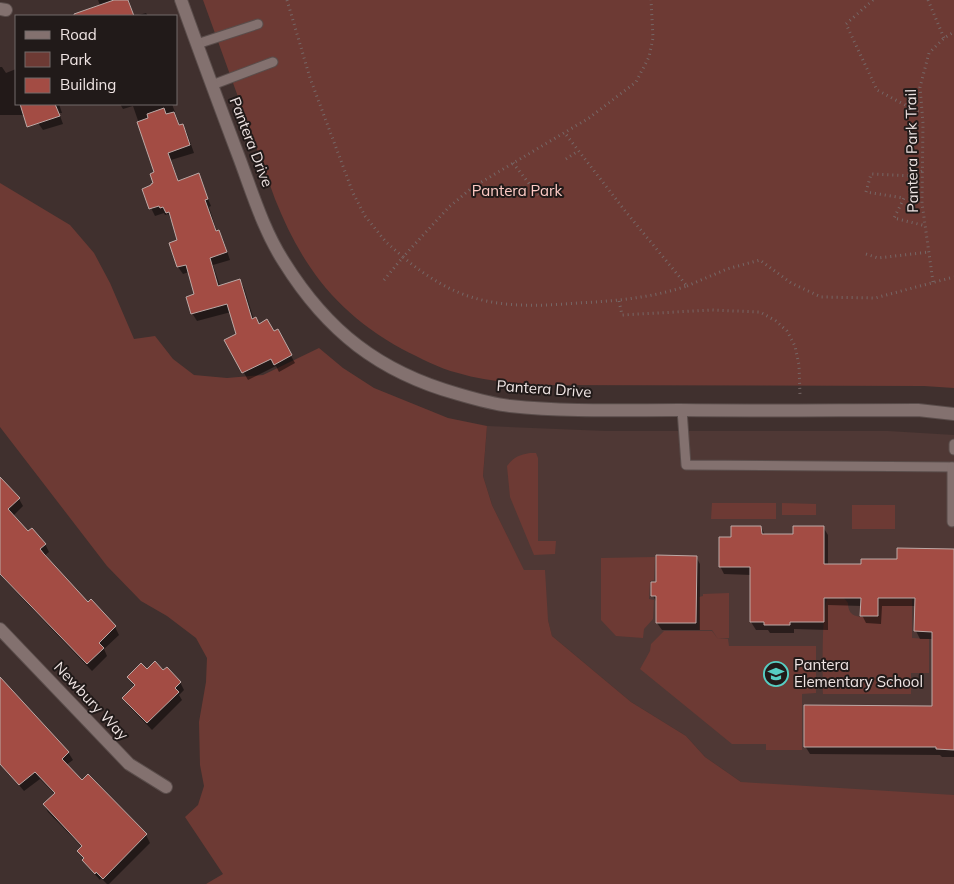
<svg xmlns="http://www.w3.org/2000/svg" width="954" height="884" viewBox="0 0 954 884" font-family="Mulish,sans-serif">
<style>
.built{fill:#4f3835}
.green{fill:#6d3a34}
.shadow{fill:#0007}
.building{fill:#a34c44;stroke:#bca9a6}
.lines{fill:none;stroke-linecap:round;stroke-linejoin:round}
.service-casing{stroke:#5a4d4b;stroke-width:11}
.minor-casing{stroke:#5a4d4b;stroke-width:14}
.path{stroke:#766766;stroke-width:3;stroke-dasharray:1 4;stroke-linecap:butt}
.service{stroke:#83716f;stroke-width:9}
.minor{stroke:#83716f;stroke-width:12}
.labels{text-anchor:middle;stroke-width:4;stroke-linejoin:round;paint-order:stroke}
.street-label{font-size:15px;fill:#efe4e3;stroke:#211a19}
.park-label{font-size:15px;fill:#fecbc5;stroke:#211a19}
.poi-label{font-size:15px;fill:#efe4e3;stroke:#211a19;text-anchor:start}
</style>
<rect width="100%" height="100%" fill="#40302e"/>
<path class="built" d="M487,426L606,431H888L954,435V884L741,782L705,757L686,736L631,702L552,636L548,620L492,505L483,476Z"/>
<g class="green">
<path d="M203,0H954V388L924,386L529,385C505,382 481,380 458,373C438,368 420,358 402,349C337,313 302,267 275,199Z"/>
<path d="M0,183L70,225L94,253L110,283L134,339L155,336L173,359L194,375L227,378L263,375L319,348L343,368L374,388L448,418L487,426L483,476L492,505L524,570H545L548,620L552,636L631,702L686,736L705,757L741,782L954,795V884H206L223,874L185,817L198,805L204,786L200,765L199,722L206,682L207,658L196,638L167,616L141,601L107,566L0,427Z"/>
<path d="M530,453H536L538,458V541H556L555,554L534,555L510,497L507,466C514,457 519,455 530,453Z"/>
<path d="M712,503H776V519H711Z"/>
<path d="M782,503L816,504V515H782Z"/>
<rect x="852" y="505" width="43" height="24"/>
<path d="M655,557L654,580L650,581L649,599L654,600L653,619L644,629L643,638L616,636L601,620V558Z"/>
<path d="M729,593V638L718,639H728L729,646H816V693L802,694V750H766V744H732L640,669L650,651L651,644L664,631H712L718,639L712,630H699V597L703,596V594Z"/>
<path d="M828,598H844L848,603C848,622 866,616 878,616V598L912,599V638L929,639V673H911V694H823C823,677 821,608 828,598Z"/>
</g>
<g class="shadow">
<path d="M98,0H129L134,16H104Z"/>
<path d="M146,13L148,16H135Z"/>
<path d="M0,67H2L6,73L16,69V104H59L62,113H59L63,124L43,130L38,123L25,115H0Z"/>
<path d="M120,104H172L180,126L183,125L187,133L194,153L171,160L179,182L198,175L211,206L209,207L217,232H219L223,239L230,260L213,265L220,286L240,280L244,288L254,320L259,325L273,333L277,331L295,363L279,372L276,366L248,380L226,341L237,335L231,312L197,321L192,313L195,295L189,272L183,274L178,267L179,241L173,220H171L168,214L165,215L164,213L155,216L151,208L156,173L133,106L123,109Z"/>
<path d="M0,485L19,499L23,506L13,516L28,533L45,544L49,552L44,556L87,604L115,627L119,635L104,649L107,656L92,671L0,575Z"/>
<path d="M761,527L765,535H794L823,527L828,535V565H862L954,549V757H942L940,755L810,754L805,746L934,707L933,639H920L916,631V606H882L881,624L866,623L862,615V606L828,605V630L794,629V633H770L768,630H756L751,622V575L724,574L720,566L732,538Z"/>
<path d="M696,557L700,564V630H662L657,623V603L653,596L657,583Z"/>
<path d="M147,671L163,672L180,682L184,690L179,695L182,700L152,730L128,705L124,698L135,687L128,677Z"/>
<path d="M0,680L68,752L73,760L66,765L82,782L88,776L146,835L150,843L109,884H107L101,878L100,880L88,867L79,851L83,848L48,812L44,805L55,794L40,779L24,791L7,771L0,758Z"/>
</g>
<g class="building">
<path d="M114,0H128L134,16H74V14Z"/>
<path d="M20,104H55L60,116L27,127Z"/>
<path d="M164,108L166,114L174,112L179,125L183,124L190,145L168,153L178,181L199,173L208,199L205,200L216,231L219,230L227,252L210,258L218,286L240,279L252,319L256,317L259,324L267,319L274,331L278,329L292,355L274,365L271,359L242,373L224,340L236,334L227,304L191,314L186,297L194,294L186,265L177,267L169,243L177,240L169,212L166,213L163,207L160,208L159,206L149,209L142,189L151,185V184L153,183L150,174L154,172L137,122L148,118L147,114Z"/>
<path d="M0,477L20,498L8,509L28,531L32,528L46,544L40,549L44,554L88,602L91,599L116,626L99,643L104,648L87,664L0,574Z"/>
<path d="M731,526H761L762,534H793V526H824V564H861V559H897V548L954,549V750L936,749V747H804V705L932,706V632L914,631L915,598H878V616H860L861,598H824V622H790V625H764V622H750V567H719V537H731Z"/>
<path d="M656,555L697,556L696,623H656V596H651V582H656Z"/>
<path d="M155,661L163,670L167,667L181,682L175,688L179,692L147,723L122,698L135,685L127,677L141,663L147,669Z"/>
<path d="M0,677L69,752L62,759L82,780L88,774L147,834L103,879L96,872L95,874L82,860L84,858L77,851L82,846L43,804L55,793L35,772L19,785L0,764Z"/>
</g>
<g class="lines">
<defs>
<g id="service">
<path d="M197,44L258,24"/>
<path d="M212,85L273,62"/>
<path d="M682,410L686,465L954,467"/>
<path d="M954,444V450"/>
<path d="M952,467V522"/>
</g>
<g id="minor">
<path d="M181,0C200,53 220,107 240,160C253,195 264,231 284,262C327,331 379,372 458,394C475,399 492,404 510,406C566,412 624,410 680,410C759,411 839,410 918,410L954,414"/>
<path d="M0,9L6,10"/>
<path d="M0,629L129,764L166,787"/>
</g>
</defs>
<use href="#service" class="service-casing"/>
<use href="#minor" class="minor-casing"/>
<g class="path">
<path d="M287,0L310,78L353,193L365,216L386,242L403,257L449,207L473,187L589,118L636,82L649,57L653,38L651,0"/>
<path d="M873,0L846,24L877,90L922,114"/>
<path d="M928,0L944,38"/>
<path d="M566,159L578,151"/>
<path d="M513,163L538,195"/>
<path d="M922,171L913,176L871,174L866,192L904,198L894,218L926,226"/>
<path d="M866,254L878,258L929,252"/>
<path d="M384,280L403,257C422,273 444,288 468,296C503,308 541,306 578,303C615,301 651,298 687,286L626,212L564,132"/>
<path d="M933,282L922,203L923,123L920,87L929,53L944,38L954,32"/>
<path d="M687,286L727,269L760,260L791,283L821,297L875,298L954,277"/>
<path d="M619,301L622,315L711,310L760,312L776,321L787,331L795,346L799,365L800,395"/>
</g>
<use href="#service" class="service"/>
<use href="#minor" class="minor"/>
</g>
<defs>
<symbol id="school-ring" viewBox="-11 -11 22 22"><circle r="9.5" fill="#211a19" stroke="#56cec3" stroke-width="1.5"/><path d="M0-5L7-2L0 1L-7-2ZM-4 1L0 2.5L4 1V4Q0 6-4 4Z" fill="#56cec3"/></symbol>
</defs>
<g fill-rule="evenodd">
<use href="#school-ring" x="762" y="660" width="28" height="28"/>
</g>
<g class="labels">
<g class="street-label">
<text transform="translate(251 142) rotate(69)" y="5">Pantera Drive</text>
<text transform="translate(912 151) rotate(-91)" y="5">Pantera Park Trail</text>
<text transform="translate(544 389) rotate(4)" y="5">Pantera Drive</text>
<text transform="translate(91 701) rotate(47)" y="5">Newbury Way</text>
</g>
<g class="park-label">
<text x="517" y="196">Pantera Park</text>
</g>
<g class="poi-label">
<text x="794" y="670">Pantera<tspan x="794" dy="17">Elementary School</tspan></text>
</g>
</g>
<rect x="15" y="15" width="162" height="90" fill="#211a19" stroke="#736b6a"/>
<rect x="25" y="31" width="25" height="8" fill="#83716f" stroke="#736b6a"/>
<text x="60" y="40" font-size="15" fill="#efe4e3">Road</text>
<rect x="25" y="52" width="25" height="15" fill="#6d3a34" stroke="#736b6a"/>
<text x="60" y="65" font-size="15" fill="#efe4e3">Park</text>
<rect x="25" y="78" width="25" height="15" fill="#a34c44" stroke="#736b6a"/>
<text x="60" y="90" font-size="15" fill="#efe4e3">Building</text>
</svg>
